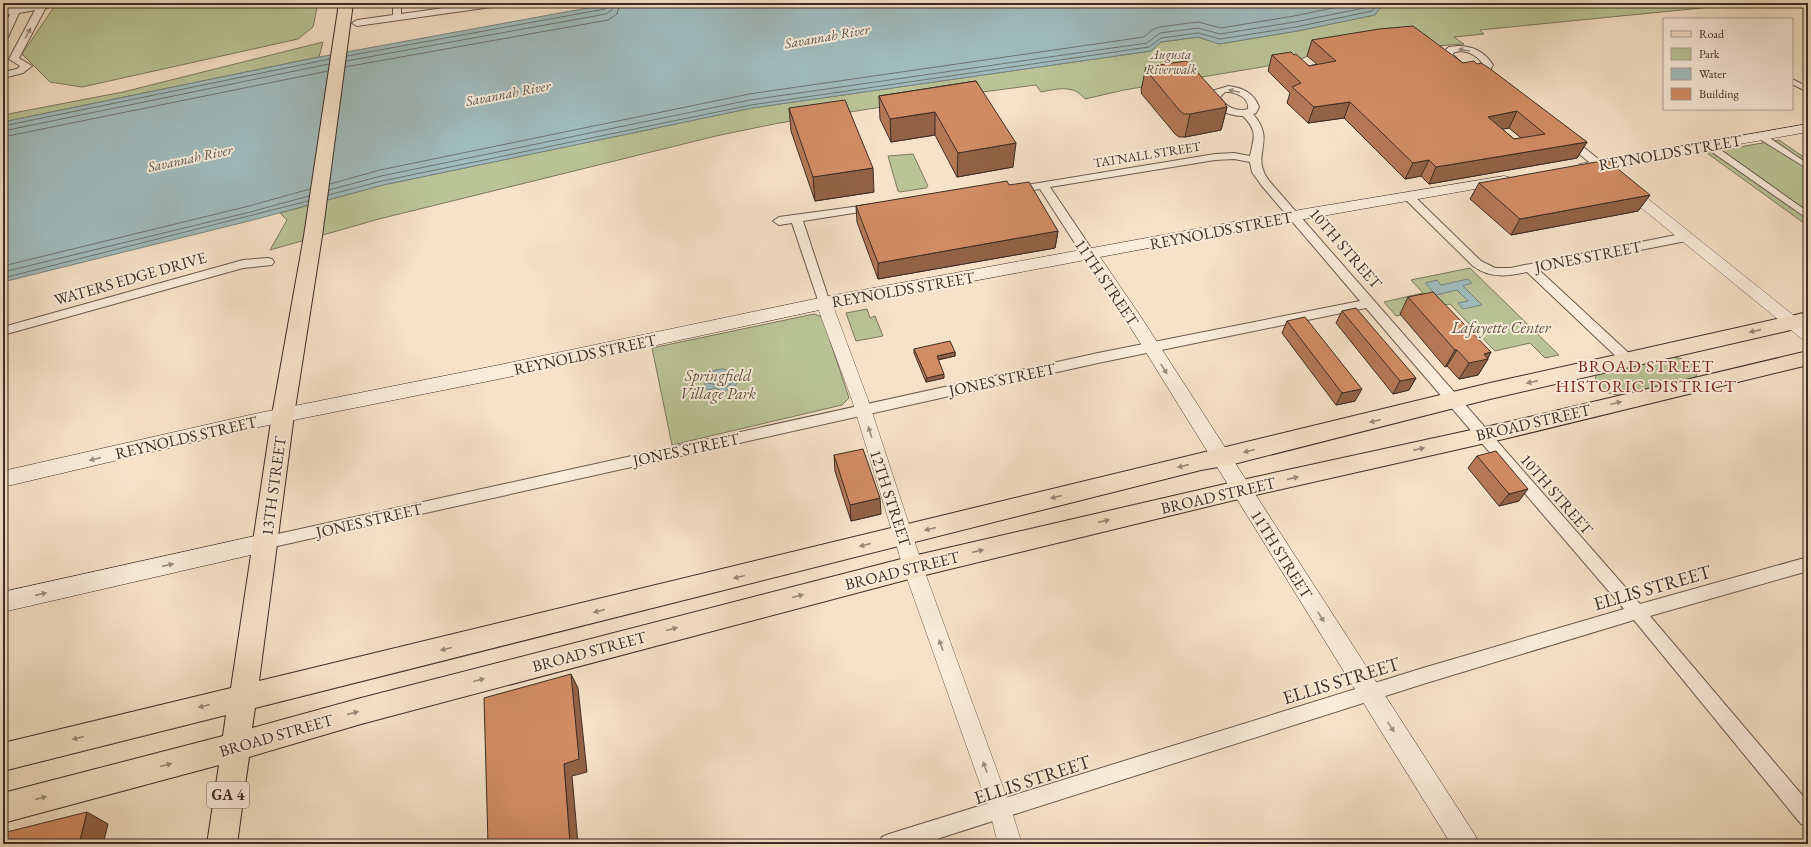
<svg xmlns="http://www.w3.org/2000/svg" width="1811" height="847" viewBox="0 0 1811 847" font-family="'EB Garamond',serif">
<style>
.green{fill:#bac497;stroke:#7b785e}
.water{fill:#a0bcbe;stroke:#788381}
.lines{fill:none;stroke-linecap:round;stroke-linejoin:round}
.shore{stroke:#6e7472;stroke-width:1}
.pedestrian-casing{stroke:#6a5a4e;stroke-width:2}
.minor-casing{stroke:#6a5a4e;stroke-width:2}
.tertiary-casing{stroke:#6a5a4e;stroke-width:1}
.secondary-casing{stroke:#3c2d26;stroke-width:1}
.primary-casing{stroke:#3c2d26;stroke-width:2}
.pedestrian{fill:#f9ecdb;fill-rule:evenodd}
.minor{fill:#f9ecdb;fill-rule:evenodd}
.tertiary{fill:#f9ecdb;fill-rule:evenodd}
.secondary{fill:#f9ecdb;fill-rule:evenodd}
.primary{fill:#f6e2c7;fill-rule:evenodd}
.wall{fill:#b57856;stroke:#3c2d26;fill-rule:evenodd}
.shaded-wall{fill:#936246;stroke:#3c2d26}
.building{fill:#d28c64;stroke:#3c2d26;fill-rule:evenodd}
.oneway{fill:#9a8c80}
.oneway2{fill:#998876}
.labels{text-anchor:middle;stroke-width:4;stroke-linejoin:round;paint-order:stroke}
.far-park-label{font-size:13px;font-style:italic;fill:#5c5342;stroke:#f9ecdb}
.far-street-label{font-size:13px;fill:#3c2d26;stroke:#f9ecdb}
.far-water-label{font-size:14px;font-style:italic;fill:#55514c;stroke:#f9ecdb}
.shield{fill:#f9ecdb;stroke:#75665c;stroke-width:1}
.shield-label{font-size:15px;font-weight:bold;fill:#3c2d26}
.street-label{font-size:16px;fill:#3c2d26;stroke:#f9ecdb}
.park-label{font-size:16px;font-style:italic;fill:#5c5342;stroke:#f9ecdb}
.neighbourhood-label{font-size:17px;letter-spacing:1px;fill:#7a1f14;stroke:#f9ecdb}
.near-street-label{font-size:19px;fill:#3c2d26;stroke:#f9ecdb}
</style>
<rect width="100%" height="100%" fill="#f6e2c7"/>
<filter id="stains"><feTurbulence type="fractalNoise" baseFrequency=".005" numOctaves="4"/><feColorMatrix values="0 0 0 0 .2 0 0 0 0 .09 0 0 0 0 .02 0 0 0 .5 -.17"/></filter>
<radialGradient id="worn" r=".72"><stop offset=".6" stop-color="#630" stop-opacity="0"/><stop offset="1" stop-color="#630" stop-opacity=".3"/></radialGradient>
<g class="green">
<path d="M58,3H318L313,27L298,39L82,87L50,82L22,54L56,4Z"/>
<path d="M1383,3H1426L1444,7L1464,3H1752L1480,30L1484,34L1454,37L1464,44L1310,55L1299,60L1262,67L1124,90L1085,99C1073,84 1057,89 1041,92L1036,85L959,95L779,123L716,136L379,219L270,250L287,220L280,213L383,185L752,108L1151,51L1161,42L1198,37L1219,44L1297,31L1374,15Z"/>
<path d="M323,42L319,57L3,122V115L123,92Z"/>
<path d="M1779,140L1808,160V226L1707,153Z"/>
<path d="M913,154L928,186L926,188L900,192L898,191L888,156Z"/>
<path d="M1470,268L1559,355L1545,358L1530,343L1495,351L1450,304L1396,316L1384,302L1423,293L1411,280Z"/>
<path d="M867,309L870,318L875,316L883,336L856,341L846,313Z"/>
<path d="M814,314L822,317L849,398L842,405L672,445L652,348Z"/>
<path d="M1672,357C1683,358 1693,362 1698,372L1695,378L1622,396L1605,392L1595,382L1596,375L1599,373Z"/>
</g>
<g class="water">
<path d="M615,3H1386L1383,4L1375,15L1297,31L1219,44L1198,37L1161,42L1151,51L752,108L383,185L253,220L3,282V122L319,57Z"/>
<path d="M1468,279L1472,283L1463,286L1482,305L1463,309L1458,303L1468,301L1457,290L1436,295L1425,283L1437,280L1441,285Z"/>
<path d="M722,369C733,370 740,374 736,385L724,392L715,388L708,390L705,386V378L712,371Z"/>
</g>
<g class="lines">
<g class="shore">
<path d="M347,56L605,9L608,7L609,3"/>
<path d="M346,61L606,14L612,10L614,3"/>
<path d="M345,67L608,20L617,14L620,3"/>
<path d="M3,126L330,59"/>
<path d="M3,131L329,64"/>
<path d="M3,137L328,71"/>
<path d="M330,184L380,170L749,94L1144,37L1152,30L1159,27L1198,22L1221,28L1294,16L1357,3"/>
<path d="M329,190L381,176L750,100L1147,43L1160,33L1198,28L1220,34L1295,22L1369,7L1372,3"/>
<path d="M328,195L382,181L751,105L1149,47L1161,38L1198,33L1220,39L1296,27L1372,11L1378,3"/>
<path d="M3,266L249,206L310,189"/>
<path d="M3,272L250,212L309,196"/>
<path d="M3,278L308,201"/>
<path d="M727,373L733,378L732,383L726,387L708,383C711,375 719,374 727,373Z"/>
</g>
<defs>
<g id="pedestrian">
<path d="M1792,79L1808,87V92L1792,84Z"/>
<path d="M1758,134H1764L1808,164V169L1758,138Z"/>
<path d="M1705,143H1711L1808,212V219L1705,147Z"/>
</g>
<g id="minor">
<path d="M44,3H57L45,9L19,58L32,66L23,73L3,78V72L17,69L20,66L9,59L35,10L19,13L8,37L3,40V28L10,14L3,15V9Z"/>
<path d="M393,3H401V14L479,3H502L498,6L357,26L352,23L357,20L393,15Z"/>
<path d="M1458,46C1473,46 1485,52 1493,65L1490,70L1482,73L1479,72L1477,70L1483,65C1478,55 1464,48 1453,53V55L1464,65L1462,67C1455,69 1443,60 1443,52L1449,47Z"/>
<path d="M1229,86C1243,88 1254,93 1259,107L1256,113L1253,114C1278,143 1248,154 1270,182L1640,604L1808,557V571L1650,616L1808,802V826L1801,824L1634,620L1423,684L921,844H879L882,837L889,834L1423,668L1624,609L1366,308L1098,363L264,549L259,548L256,543L259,538L264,537L1098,353L1360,301L1262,186L1252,172L1250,162L1234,159L1215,160L1050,187L1095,254L1093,257C1085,259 1083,254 1078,248L1040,189L1014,193L1008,190L1014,187L1215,154L1234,153L1250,156C1254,138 1258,131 1243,116C1229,116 1217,110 1210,97L1215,90ZM1225,92C1235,91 1250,98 1248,109C1237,112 1225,107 1220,97Z"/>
<path d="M1567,136L1571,137L1602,162L1603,164L1602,166H1594L1563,141L1562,139Z"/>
<path d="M1408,193L1412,194L1481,261L1495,268H1510L1686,233L1690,234L1692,237L1690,240L1686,241L1539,270L1633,357L1635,360L1633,363L1628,365L1623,363L1527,272C1507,276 1491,279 1473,266L1404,198L1402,196L1404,194Z"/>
<path d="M875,204L879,205L881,207L879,209L803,221L830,303L828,306H820L792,223L779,225L773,221L779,217Z"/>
<path d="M268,258L272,259L274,262L272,265L243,268L3,335V327L243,260Z"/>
</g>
<g id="tertiary">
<path d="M1627,185L1632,186L1808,327V340L1802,339L1622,192L1620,189L1622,186Z"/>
<path d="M824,298L829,299L832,303L868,400L923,567L1012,812L1022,844H998L990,812L903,567L852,400L816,303L819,299Z"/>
</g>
<g id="secondary">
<path d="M1808,124V132L1584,171L1579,170L1577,167L1579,164L1584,163Z"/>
<path d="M1504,176L1509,177L1511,180L1509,183L1305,219L1100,257L1141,317L1475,835L1479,844H1451L1129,325L1085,260L824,309L499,379L254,428L3,487V471L254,414L499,365L824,297L1305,209Z"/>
<path d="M264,534L271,537L275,543L271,549L264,552L3,612V592Z"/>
</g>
<path id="primary" d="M339,3H353L322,236L294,415L259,681L1490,383L1808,312V326L1490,399L1230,465L1201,470L255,708L252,728L361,698L913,556L1251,478L1508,422L1808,351V365L1508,438L1251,496L913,578L361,724L249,757L237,844H207L219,765L3,823V793L223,736L226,715L3,771V743L231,688L272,415L304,236Z"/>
</defs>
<use href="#pedestrian" class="pedestrian-casing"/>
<use href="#minor" class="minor-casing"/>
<use href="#tertiary" class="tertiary-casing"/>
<use href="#secondary" class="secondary-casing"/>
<use href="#primary" class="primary-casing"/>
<use href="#pedestrian" class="pedestrian"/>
<use href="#minor" class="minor"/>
<use href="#tertiary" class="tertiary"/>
<use href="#secondary" class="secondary"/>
<use href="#primary" class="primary"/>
</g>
<g class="wall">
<path d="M1312,40L1463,63L1587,142L1577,158L1429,184L1421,176L1405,179L1344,118L1308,123L1287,103L1290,93L1268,71L1272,55H1294L1309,66L1317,64L1307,56ZM1509,128L1521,138L1514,139L1502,129Z"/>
<path d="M1146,67L1226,106L1227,107L1221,130L1185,137H1179L1175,134L1141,93L1142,92L1141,90Z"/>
<path d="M976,81L1013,167L957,177L935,135L891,142L880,119L879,96Z"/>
<path d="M789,108L874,192L815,201L791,131Z"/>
<path d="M1479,183L1650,195L1638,211L1511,235L1470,199Z"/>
<path d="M1009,185L1058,231L1055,248L878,279L857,222L856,206Z"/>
<path d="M1408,297L1491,352L1488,358V359L1478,375L1459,379L1447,366L1445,367L1400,314Z"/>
<path d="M1342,311L1416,378L1409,390L1393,394L1336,323Z"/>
<path d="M1287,321L1355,401L1336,405L1282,333Z"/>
<path d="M914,349L955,352V356L938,360L944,378L926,382L914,353Z"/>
<path d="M834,455L881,514L851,521L835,471Z"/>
<path d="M1477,456L1519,501L1499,506L1468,468Z"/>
</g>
<g class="shaded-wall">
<path d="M1350,102L1344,118L1308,123L1314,107Z"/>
<path d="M1226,104L1225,107H1227L1221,130L1185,137L1190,114Z"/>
<path d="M1517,111L1509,128L1480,133L1488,117Z"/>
<path d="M935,112V135L891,142L890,119Z"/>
<path d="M1587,142L1577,158L1429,184L1436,167Z"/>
<path d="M1016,143L1013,167L957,177L958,153Z"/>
<path d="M1429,160L1421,176L1405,179L1413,163Z"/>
<path d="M873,168L874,192L815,201L813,177Z"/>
<path d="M1650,195L1638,211L1511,235L1520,219Z"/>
<path d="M1058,231L1055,248L878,279V263Z"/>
<path d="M1455,350H1457L1447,366L1445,367Z"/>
<path d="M955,352V356L936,360L937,356Z"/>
<path d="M1491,352L1487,359H1488L1478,375L1459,379L1469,363L1484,354Z"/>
<path d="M944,374V378L926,382L927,378Z"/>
<path d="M1416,378L1409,390L1393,394L1400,381Z"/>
<path d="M1362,389L1355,401L1336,405L1342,393Z"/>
<path d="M1528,489L1519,501L1499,506L1509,494Z"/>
<path d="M880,498L881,514L851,521L850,505Z"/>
<path d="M571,674L578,688L587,772L572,776L578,844H570L564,764Z"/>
<path d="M87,812L108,824L103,844H79Z"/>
</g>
<g class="building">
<path d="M1413,26L1463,63L1474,61L1477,64L1481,63L1489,68L1587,142L1436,167L1429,160L1413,163L1350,102L1314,107L1292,87L1301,83L1272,55L1291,52L1294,55L1296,54L1309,66L1336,61L1312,40L1379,29ZM1517,111L1545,134L1514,139L1488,117Z"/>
<path d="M1186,61L1190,64L1226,104H1225L1227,107L1190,114H1184L1180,111L1146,70H1148L1146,67Z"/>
<path d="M976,81L1016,143L958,153L935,112L890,119L879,96Z"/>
<path d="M845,100L873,168L813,177L789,108Z"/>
<path d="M1607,160L1650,195L1520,219L1479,183Z"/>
<path d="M1007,181L1009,185L1029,182L1058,231L878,263L856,206Z"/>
<path d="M1433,292L1491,352L1484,354L1488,359L1469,363L1457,350H1455L1408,297Z"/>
<path d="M1356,308L1416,378L1400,381L1342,311Z"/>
<path d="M1305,317L1362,389L1342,393L1287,321Z"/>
<path d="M950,341L955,352L937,356L944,374L927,378L914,349Z"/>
<path d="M863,449L880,498L850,505L834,455Z"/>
<path d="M1496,451L1528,489L1509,494L1477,456Z"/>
<path d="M571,674L579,759L564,764L570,844H488L484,698Z"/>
<path d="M87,812L79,844H3V833Z"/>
</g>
<defs><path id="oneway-solid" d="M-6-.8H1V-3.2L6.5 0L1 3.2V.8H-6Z"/></defs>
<g class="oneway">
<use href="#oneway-solid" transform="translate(28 33) rotate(-63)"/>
<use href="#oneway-solid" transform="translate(1464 50) rotate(-171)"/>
<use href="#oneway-solid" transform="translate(1234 91) rotate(-168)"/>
<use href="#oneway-solid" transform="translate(1164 369) rotate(58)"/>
<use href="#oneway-solid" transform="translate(870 432) rotate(-108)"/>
<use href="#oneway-solid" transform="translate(95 459) rotate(167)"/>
<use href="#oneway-solid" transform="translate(168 565) rotate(-13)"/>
<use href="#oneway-solid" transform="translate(41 594) rotate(-13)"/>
<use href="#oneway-solid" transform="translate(1321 617) rotate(58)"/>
<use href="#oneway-solid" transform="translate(941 645) rotate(-110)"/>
<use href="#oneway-solid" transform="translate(1391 727) rotate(57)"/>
<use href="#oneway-solid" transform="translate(985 767) rotate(-110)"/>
</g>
<g class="oneway2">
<use href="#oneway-solid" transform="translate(1755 331) rotate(167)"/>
<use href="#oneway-solid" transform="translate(1532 382) rotate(167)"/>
<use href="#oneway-solid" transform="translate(1616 403) rotate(-14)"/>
<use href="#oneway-solid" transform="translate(1375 421) rotate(166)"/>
<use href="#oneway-solid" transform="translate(1419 449) rotate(-13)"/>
<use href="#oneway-solid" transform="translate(1249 451) rotate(166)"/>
<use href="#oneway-solid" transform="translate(1183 466) rotate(166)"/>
<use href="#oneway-solid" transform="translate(1293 478) rotate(-13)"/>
<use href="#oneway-solid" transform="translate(1056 497) rotate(166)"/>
<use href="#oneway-solid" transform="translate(1104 521) rotate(-13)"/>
<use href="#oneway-solid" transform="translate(930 529) rotate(166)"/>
<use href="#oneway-solid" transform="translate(865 545) rotate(166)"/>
<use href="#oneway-solid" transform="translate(978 551) rotate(-13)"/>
<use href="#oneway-solid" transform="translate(739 577) rotate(166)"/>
<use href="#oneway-solid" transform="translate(798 596) rotate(-15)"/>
<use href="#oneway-solid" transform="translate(599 611) rotate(166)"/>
<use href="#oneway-solid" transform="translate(672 629) rotate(-15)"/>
<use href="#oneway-solid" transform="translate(446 649) rotate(166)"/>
<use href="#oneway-solid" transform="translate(479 680) rotate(-15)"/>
<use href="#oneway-solid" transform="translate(204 706) rotate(166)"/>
<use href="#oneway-solid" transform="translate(353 713) rotate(-15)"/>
<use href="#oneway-solid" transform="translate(78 738) rotate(166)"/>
<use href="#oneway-solid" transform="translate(166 765) rotate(-15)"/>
<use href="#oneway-solid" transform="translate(41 798) rotate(-15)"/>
</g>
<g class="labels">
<g class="far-park-label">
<text x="1171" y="59">Augusta<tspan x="1171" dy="15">Riverwalk</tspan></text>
</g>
<g class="far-street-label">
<text transform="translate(1147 154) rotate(-9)" y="5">TATNALL STREET</text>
</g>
<g class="far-water-label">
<text transform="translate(827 36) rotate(-10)" y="5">Savannah River</text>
<text transform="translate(508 93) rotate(-11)" y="5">Savannah River</text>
<text transform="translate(190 158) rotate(-12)" y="5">Savannah River</text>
</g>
<rect class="shield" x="207" y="782" width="42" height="26" rx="3"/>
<g class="shield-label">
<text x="228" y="800">GA 4</text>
</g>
<g class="street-label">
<text transform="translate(1670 152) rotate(-10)" y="6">REYNOLDS STREET</text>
<text transform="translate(1221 230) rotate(-11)" y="6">REYNOLDS STREET</text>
<text transform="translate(1346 248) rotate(49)" y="6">10TH STREET</text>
<text transform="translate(1588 256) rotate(-11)" y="6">JONES STREET</text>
<text transform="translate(130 278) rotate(-16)" y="6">WATERS EDGE DRIVE</text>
<text transform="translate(1107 282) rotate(56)" y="6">11TH STREET</text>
<text transform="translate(903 289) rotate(-10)" y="6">REYNOLDS STREET</text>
<text transform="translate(585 354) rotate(-12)" y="6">REYNOLDS STREET</text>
<text transform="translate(1002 379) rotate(-12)" y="6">JONES STREET</text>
<text transform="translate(1533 422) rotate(-13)" y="6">BROAD STREET</text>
<text transform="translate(186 437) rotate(-13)" y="6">REYNOLDS STREET</text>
<text transform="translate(686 449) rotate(-12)" y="6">JONES STREET</text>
<text transform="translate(273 486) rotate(-82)" y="6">13TH STREET</text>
<text transform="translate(1557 494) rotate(49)" y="6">10TH STREET</text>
<text transform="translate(1218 495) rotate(-13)" y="6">BROAD STREET</text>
<text transform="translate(891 498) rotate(72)" y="6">12TH STREET</text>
<text transform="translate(369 520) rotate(-13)" y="6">JONES STREET</text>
<text transform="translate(1282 554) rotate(58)" y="6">11TH STREET</text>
<text transform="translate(902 570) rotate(-14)" y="6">BROAD STREET</text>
<text transform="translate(589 651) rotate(-15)" y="6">BROAD STREET</text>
<text transform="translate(276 735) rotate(-16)" y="6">BROAD STREET</text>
</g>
<g class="park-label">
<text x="1501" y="333">Lafayette Center</text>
<text x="718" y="381">Springfield<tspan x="718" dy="18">Village Park</tspan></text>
</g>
<g class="neighbourhood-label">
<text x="1646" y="372">BROAD STREET<tspan x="1646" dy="20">HISTORIC DISTRICT</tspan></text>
</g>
<g class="near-street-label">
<text transform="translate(1652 587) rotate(-16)" y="7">ELLIS STREET</text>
<text transform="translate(1341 680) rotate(-17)" y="7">ELLIS STREET</text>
<text transform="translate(1032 779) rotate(-18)" y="7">ELLIS STREET</text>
</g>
</g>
<rect width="1811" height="847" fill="none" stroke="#f6e2c7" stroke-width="16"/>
<rect x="4" y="4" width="1803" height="839" fill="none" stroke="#3c2d26" stroke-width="2"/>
<rect x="8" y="8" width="1795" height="831" fill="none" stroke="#3c2d26"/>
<rect x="1663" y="18" width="130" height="92" fill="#f9ecdb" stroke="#ada093"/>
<rect x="1671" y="31" width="20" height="6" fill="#f6e2c7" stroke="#ada093"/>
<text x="1699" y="38" font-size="12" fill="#3c2d26">Road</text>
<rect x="1671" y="48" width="20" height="12" fill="#bac497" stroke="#ada093"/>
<text x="1699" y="58" font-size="12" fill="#3c2d26">Park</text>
<rect x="1671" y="68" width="20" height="12" fill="#a0bcbe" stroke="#ada093"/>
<text x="1699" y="78" font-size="12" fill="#3c2d26">Water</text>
<rect x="1671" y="88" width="20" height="12" fill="#d28c64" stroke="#ada093"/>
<text x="1699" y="98" font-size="12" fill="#3c2d26">Building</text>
<rect width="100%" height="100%" filter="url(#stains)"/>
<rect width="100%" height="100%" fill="url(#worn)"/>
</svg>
